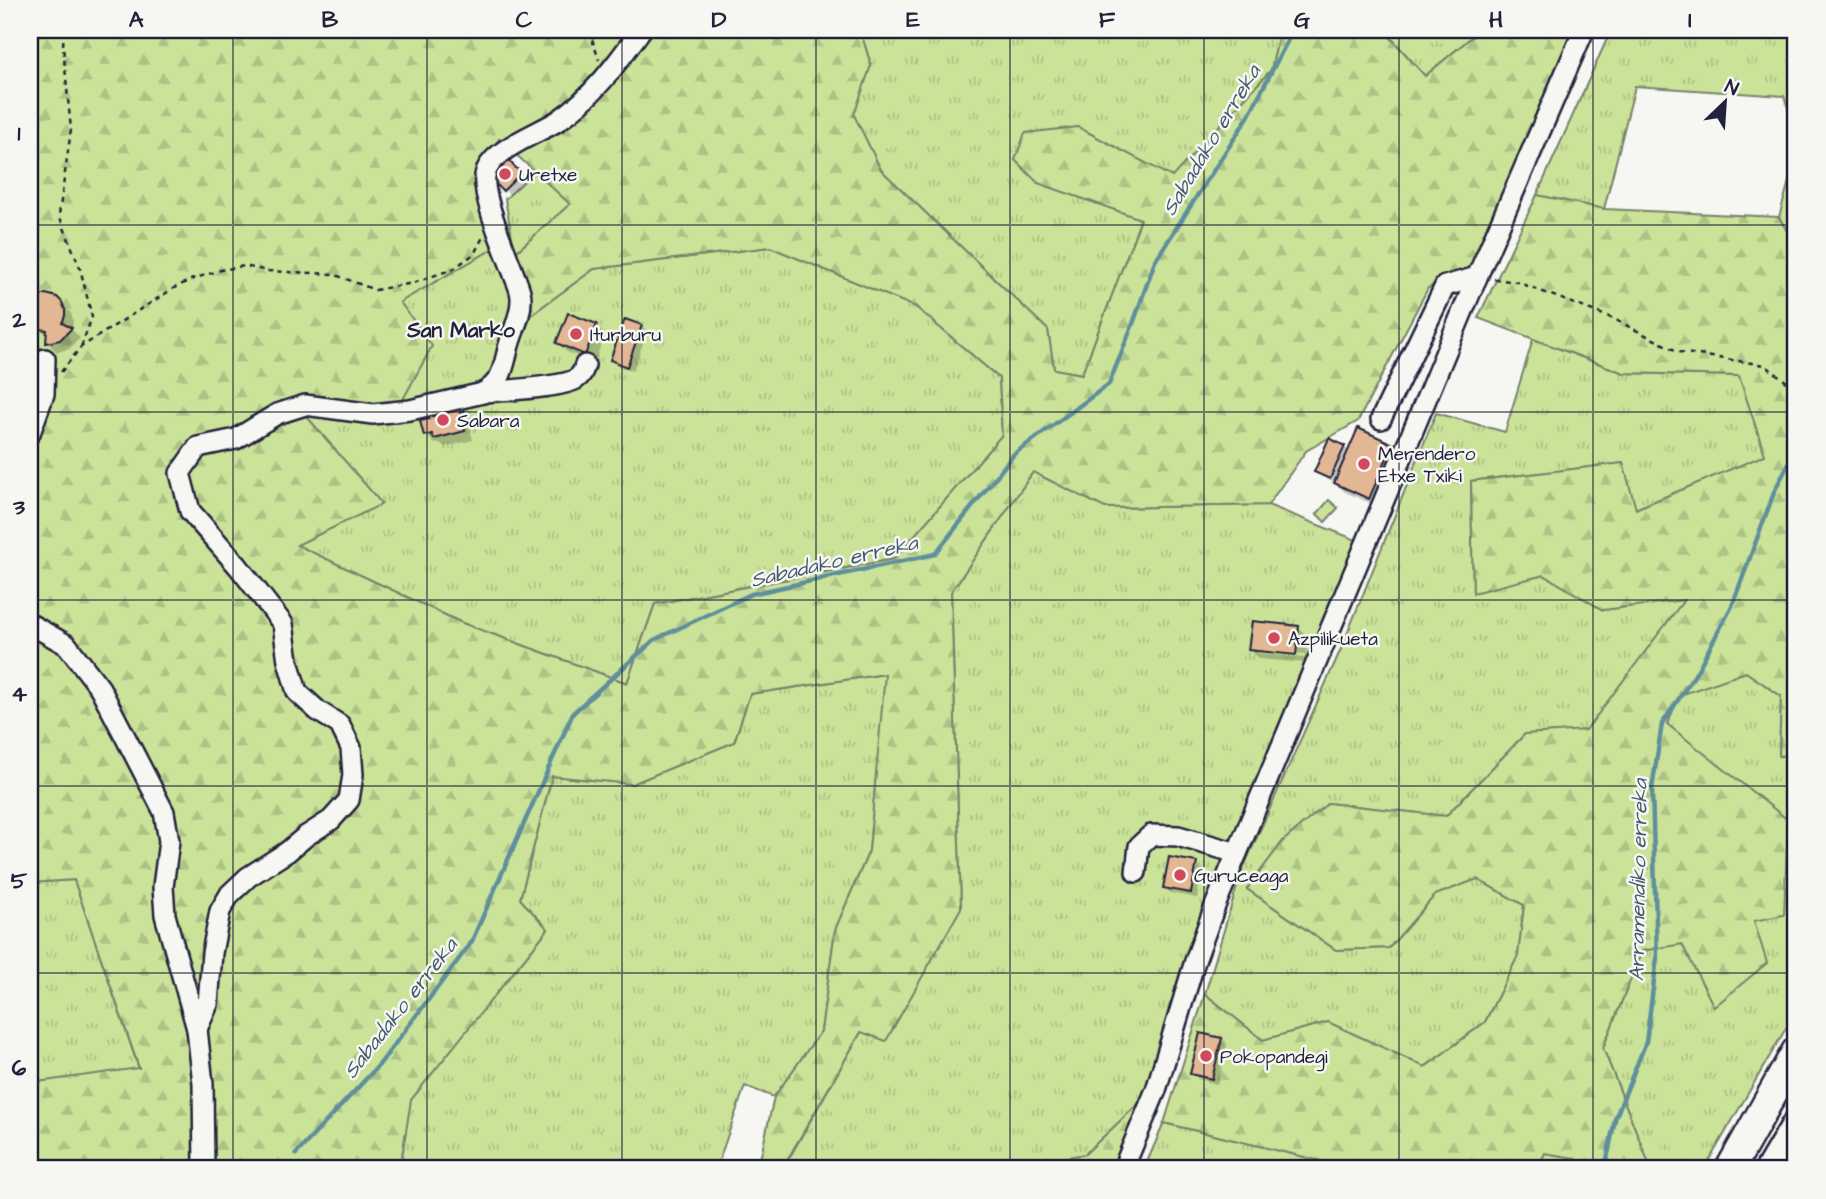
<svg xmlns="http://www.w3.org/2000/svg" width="1826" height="1199" viewBox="0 0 1826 1199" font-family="'Architects Daughter',sans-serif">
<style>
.grass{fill:url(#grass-tufts);stroke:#76826a;stroke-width:2}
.forest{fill:url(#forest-firs);stroke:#76826a;stroke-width:2;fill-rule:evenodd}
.park{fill:#cae399;stroke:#76826a;stroke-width:2}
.shadow{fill:#0003;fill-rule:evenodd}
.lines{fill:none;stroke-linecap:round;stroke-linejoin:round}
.stream{stroke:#5f8f9c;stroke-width:4.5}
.building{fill:#e4b794;stroke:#22223b;stroke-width:2}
.minor-casing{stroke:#22223b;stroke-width:24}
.highway-casing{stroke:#22223b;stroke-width:33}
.path{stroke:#22223b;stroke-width:2.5;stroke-dasharray:5 5;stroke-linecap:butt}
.minor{stroke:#f6f6f2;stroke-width:19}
.highway{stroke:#f6f6f2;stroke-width:28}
.grid{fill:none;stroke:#22223b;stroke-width:2;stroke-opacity:0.55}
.poi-dot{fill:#d1495b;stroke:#f6f6f2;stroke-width:2.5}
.labels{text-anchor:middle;stroke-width:5;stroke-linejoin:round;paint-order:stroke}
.poi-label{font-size:19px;fill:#22223b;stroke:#f6f6f2;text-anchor:start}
.water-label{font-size:21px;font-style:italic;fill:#40596c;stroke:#f6f6f2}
.neighbourhood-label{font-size:21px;font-weight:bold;fill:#22223b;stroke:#f6f6f2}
.neatline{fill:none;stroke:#22223b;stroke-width:2.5}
.grid-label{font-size:23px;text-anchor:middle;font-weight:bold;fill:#22223b}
</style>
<defs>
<pattern id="grass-tufts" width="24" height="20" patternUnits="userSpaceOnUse" patternTransform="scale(1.75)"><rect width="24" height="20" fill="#cae399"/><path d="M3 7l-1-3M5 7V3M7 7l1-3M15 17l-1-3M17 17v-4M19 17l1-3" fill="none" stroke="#adc285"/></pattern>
<pattern id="forest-firs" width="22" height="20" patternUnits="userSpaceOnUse" patternTransform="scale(1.75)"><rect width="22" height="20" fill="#cae399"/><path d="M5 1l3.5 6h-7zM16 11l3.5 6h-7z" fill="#adc285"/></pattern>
</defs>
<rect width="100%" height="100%" fill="#f6f6f2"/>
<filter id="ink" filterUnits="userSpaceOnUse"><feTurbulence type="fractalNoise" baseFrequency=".0143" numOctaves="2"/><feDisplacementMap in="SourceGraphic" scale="14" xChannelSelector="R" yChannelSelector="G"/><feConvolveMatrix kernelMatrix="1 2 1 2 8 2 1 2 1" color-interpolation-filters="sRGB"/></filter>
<g filter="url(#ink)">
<g class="grass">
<path d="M860,30H1280L1271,70L1172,178L1078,127L1038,183L1141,219L1082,374L1054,369L1048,330L881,170L853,115L871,65Z"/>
<path d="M1384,30H1480L1425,76Z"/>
<path d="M1611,30H1796V132L1784,96L1635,86L1604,209L1537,195Z"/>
<path d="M1796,156V247L1779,217Z"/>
<path d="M535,171L570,204L515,253L505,199Z"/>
<path d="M498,246L518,302L502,353L482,388L400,405V302Z"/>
<path d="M770,247L916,307L999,378L1002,435L894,559L655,604L627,683L462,623L296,545L381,504L301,410L488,400L528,317L594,269Z"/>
<path d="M1533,339L1624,373L1739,376L1766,455L1635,509L1623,463L1471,481L1473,592L1544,575L1603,610L1685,599L1586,731L1525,734L1446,816L1328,803L1247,889L1336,950L1389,948L1435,895L1477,879L1524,905L1518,956L1485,1022L1425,1067L1328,1022L1263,1040L1205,994L1241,873L1341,649L1436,413L1505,432Z"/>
<path d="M1033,472L1106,508L1268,505L1364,543L1152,1091L1085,1154L1036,1163L1033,1169H783L861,1032L961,908L951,592Z"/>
<path d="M1746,672L1781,696L1779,756L1796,754V1011L1704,1169H1651L1603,1048L1642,951L1682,944L1753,921L1787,820L1666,724L1679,695Z"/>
<path d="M886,674L869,851L835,930L821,1031L774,1097L745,1086L716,1169H415L401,1163L410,1100L548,929L520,899L552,776L632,784L734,742L750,694Z"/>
<path d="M74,880L139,1069L30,1083V883Z"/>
<path d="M1164,1123L1354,1169H1144Z"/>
<path d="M1545,1153L1576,1158L1573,1169H1537Z"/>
</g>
<g class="forest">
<path d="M30,30H860L871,65L854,115L881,170L1048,330L1054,369L1082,374L1141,219L1038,183L1015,160L1025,133L1078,127L1172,177L1271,70L1280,30H1384L1425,76L1480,30H1585L1475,271L1428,288L1358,421L1306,451L1268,505L1105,508L1033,472L951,592L961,908L886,1041L861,1032L782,1169H758L774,1097L821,1031L835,930L869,851L885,674L750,694L734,742L632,784L552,776L520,899L548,929L411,1100L401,1162L415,1169H30V1083L139,1068L74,880L30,883ZM499,139L570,204L515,253L528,317L594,269L770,247L916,307L999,378L1002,435L894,559L655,604L627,683L462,623L297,545L382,504L301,410L315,400L400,405L432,346L400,302L498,246L477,175Z"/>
<path d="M1537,195L1604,209L1779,217L1796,247V754L1779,756L1781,696L1746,672L1680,695L1667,724L1788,820L1784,915L1754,921L1767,963L1714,1007L1682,944L1642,951L1603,1048L1651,1169H1573L1575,1158L1545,1153L1537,1169H1354L1164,1123L1205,994L1263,1040L1328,1022L1425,1067L1485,1022L1518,956L1524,905L1477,879L1435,895L1389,948L1336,950L1247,889L1283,841L1328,803L1446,816L1525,734L1586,730L1684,600L1603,610L1544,575L1473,593L1471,481L1623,463L1636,509L1765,455L1739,376L1624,373L1478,318Z"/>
<path d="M1152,1091L1119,1169H1033L1036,1164L1085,1154Z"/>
</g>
<path class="park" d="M1329,500L1338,508L1325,522L1317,514Z"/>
<g class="shadow">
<path d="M506,161L525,180L510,195L491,176Z"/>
<path d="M56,299L71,313L73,320L72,330L80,338L69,349L57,352L48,343V336L35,323Z"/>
<path d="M596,326L605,335L594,363L567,352L558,343Z"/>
<path d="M641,326L647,332L633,371L618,366L613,360Z"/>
<path d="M30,336L41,347L43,355L35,379L30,373Z"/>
<path d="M461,402L470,411L472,420L468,421L473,440L445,447L440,443L435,444L426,435L431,420Z"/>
<path d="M1392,445L1401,454L1379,507L1345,492L1337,484L1322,477L1316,471L1344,447L1349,452Z"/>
<path d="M1299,628L1308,637L1305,663L1259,659L1250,650ZM1258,649L1305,654V658L1258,653Z"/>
<path d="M1196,864L1202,870L1197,898L1170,893L1165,887Z"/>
<path d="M1221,1040L1227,1046L1217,1084L1198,1079L1192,1073Z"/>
</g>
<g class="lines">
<g class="stream">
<path d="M296,1154L379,1065L471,943L573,713L654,640L751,594L935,554L1014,454L1109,384L1134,321L1155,261L1248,117L1293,30"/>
<path d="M1605,1169L1615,1119L1646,1042L1657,958L1652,789L1662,724L1696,673L1732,606L1775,490L1796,449"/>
</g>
</g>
<g class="building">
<path d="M506,158L521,173L503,191L488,176Z"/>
<path d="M46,294L57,297L62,302L65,310V316L62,323L72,328L60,340L46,343L47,330L40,329L34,324L30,315V308L32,302L37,297Z"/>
<path d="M568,313L597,324L585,355L556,343Z"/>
<path d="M625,319L642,325L627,367L610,360Z"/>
<path d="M30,334L35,345L31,356L37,364L30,368Z"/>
<path d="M461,400L464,411L460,412L465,431L434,439L432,434L424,436L420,421L429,419L426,410Z"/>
<path d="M1358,428L1393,444L1369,499L1334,483Z"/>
<path d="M1329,438L1345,446L1330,479L1314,472Z"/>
<path d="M1252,621L1299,626L1296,655L1248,650Z"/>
<path d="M1169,857L1197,862L1191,893L1163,888Z"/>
<path d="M1200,1033L1222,1038L1212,1079L1190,1074Z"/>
</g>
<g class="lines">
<defs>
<g id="minor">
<path d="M484,392C504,390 561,388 576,379C582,375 583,371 585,365"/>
<path d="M1381,419L1445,286L1477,277"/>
<path d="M30,433L44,394L45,359"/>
<path d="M30,624L67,645L100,688L164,812L169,841L163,887L165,915L197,1029L203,1084L204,1169"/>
<path d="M1136,872L1139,846L1151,835L1178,836L1237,853"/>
<path d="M197,1029L208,1004L212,953L220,911L230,894L248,877L287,852L306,836L331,820L349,800L353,775L351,748L340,725L318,711L297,692L288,661L283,624L238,566L190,511L180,473L198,447L236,439L277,414L305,405L373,414L410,410L483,393C502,382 503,369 508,349C512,332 522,315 521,298C521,289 516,281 513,272C505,250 482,197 485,176C488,150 540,133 559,120C594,96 617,63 641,30"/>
<path d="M1123,1169L1156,1090L1195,961L1215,906L1477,277L1584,30"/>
</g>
<g id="highway">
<path d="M1730,1169L1796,1052"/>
<path d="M1770,1169L1796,1125"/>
</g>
</defs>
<use href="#minor" class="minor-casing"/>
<use href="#highway" class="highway-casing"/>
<g class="path">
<path d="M64,30L63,46L71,130L59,215L80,268L92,317L81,347"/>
<path d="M589,30L599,60"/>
<path d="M1494,279L1517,282L1614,319L1679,352L1765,365L1796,389"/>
<path d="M61,372L81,347L174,288L193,279L221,270L244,266L268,271L333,274L375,290L413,283L453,269L474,254L483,237"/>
</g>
<use href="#minor" class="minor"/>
<use href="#highway" class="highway"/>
</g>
</g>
<path class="grid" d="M233,30V1169M427,30V1169M622,30V1169M816,30V1169M1010,30V1169M1204,30V1169M1399,30V1169M1593,30V1169M30,225H1796M30,412H1796M30,600H1796M30,786H1796M30,973H1796"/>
<g class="poi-dot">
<circle cx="505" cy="174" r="7"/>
<circle cx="576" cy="334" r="7"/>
<circle cx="443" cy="420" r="7"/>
<circle cx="1364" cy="464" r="7"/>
<circle cx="1274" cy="638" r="7"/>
<circle cx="1180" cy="875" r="7"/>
<circle cx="1206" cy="1056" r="7"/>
</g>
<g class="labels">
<g class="poi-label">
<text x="519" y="181">Uretxe</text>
<text x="590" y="341">Iturburu</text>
<text x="457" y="427">Sabara</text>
<text x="1378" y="460">Merendero<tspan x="1378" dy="22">Etxe Txiki</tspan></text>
<text x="1288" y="645">Azpilikueta</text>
<text x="1194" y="882">Guruceaga</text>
<text x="1220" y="1063">Pokopandegi</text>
</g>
<g class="water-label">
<text transform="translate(1211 140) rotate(-59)" y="7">Sabadako erreka</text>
<text transform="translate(834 561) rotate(-13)" y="7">Sabadako erreka</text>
<text transform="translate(1638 880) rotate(-89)" y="7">Arramendiko erreka</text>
<text transform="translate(400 1008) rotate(-52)" y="7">Sabadako erreka</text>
</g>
<g class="neighbourhood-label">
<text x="461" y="337">San Marko</text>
</g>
</g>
<rect width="1826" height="1199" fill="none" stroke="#f6f6f2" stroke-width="77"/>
<g transform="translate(1725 102) rotate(25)" stroke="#f6f6f2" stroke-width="5" paint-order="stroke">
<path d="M0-5L12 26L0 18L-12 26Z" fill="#22223b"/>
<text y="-10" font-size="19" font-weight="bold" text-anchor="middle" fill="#22223b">N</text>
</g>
<rect x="38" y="38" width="1749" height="1122" class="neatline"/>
<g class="grid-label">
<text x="136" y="27">A</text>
<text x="330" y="27">B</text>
<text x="524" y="27">C</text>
<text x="719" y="27">D</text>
<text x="913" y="27">E</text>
<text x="1107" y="27">F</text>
<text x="1302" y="27">G</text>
<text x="1496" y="27">H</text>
<text x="1690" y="27">I</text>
<text x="19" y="140">1</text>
<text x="19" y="327">2</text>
<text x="19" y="514">3</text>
<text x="19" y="701">4</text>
<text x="19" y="888">5</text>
<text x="19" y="1075">6</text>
</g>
</svg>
